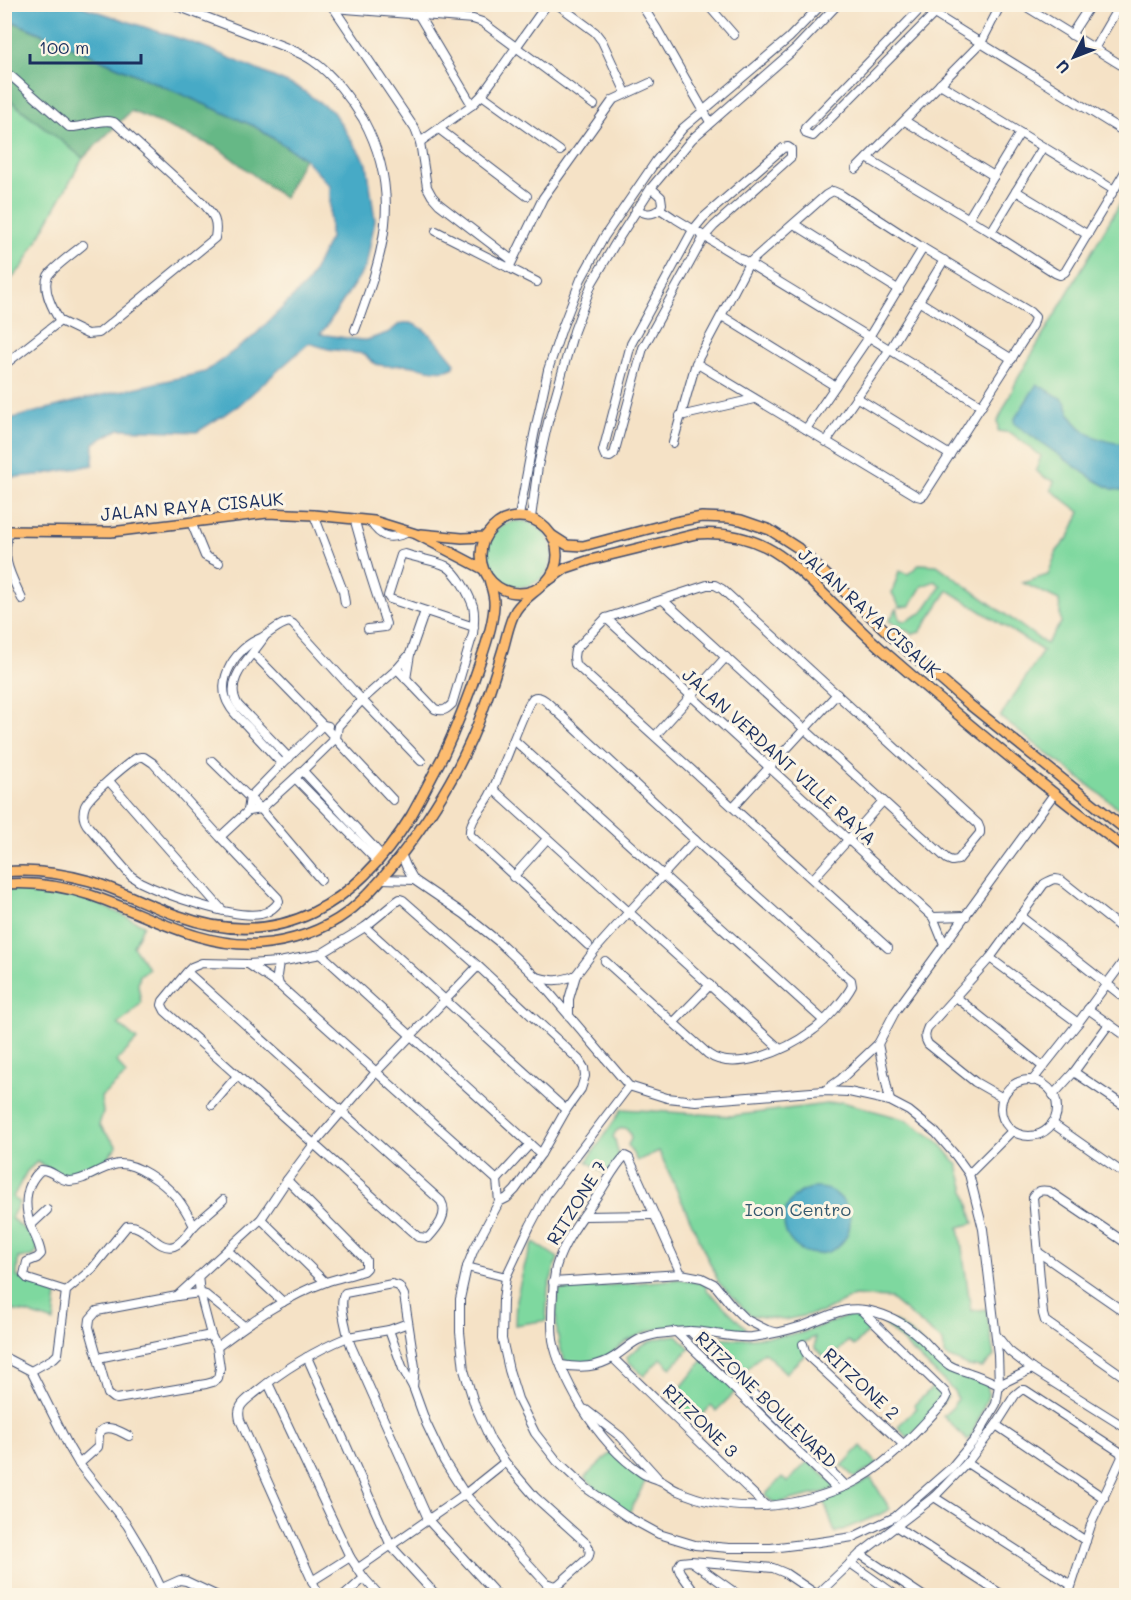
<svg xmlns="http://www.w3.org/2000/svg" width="1131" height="1600" viewBox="0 0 1131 1600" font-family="Mali,sans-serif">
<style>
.green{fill:#7ed89f;stroke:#4c847e;stroke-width:1.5}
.forest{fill:#66b886;stroke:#407472;stroke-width:1.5}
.water{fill:#46aac6;stroke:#306c92;stroke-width:1.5}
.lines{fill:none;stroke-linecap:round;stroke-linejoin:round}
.minor-casing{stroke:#3c4a6e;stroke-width:10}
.major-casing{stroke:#3c4a6e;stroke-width:12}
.minor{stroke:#fff;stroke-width:8}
.major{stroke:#fdbc6f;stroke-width:9}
.labels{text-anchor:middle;stroke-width:6;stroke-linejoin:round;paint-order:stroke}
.street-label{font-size:18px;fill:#1b2f5e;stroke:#fcf5e5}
.park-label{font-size:18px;fill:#34596e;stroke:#fcf5e5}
</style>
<rect width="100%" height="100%" fill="#fcf5e5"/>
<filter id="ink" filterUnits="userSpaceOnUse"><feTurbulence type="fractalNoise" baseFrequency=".0167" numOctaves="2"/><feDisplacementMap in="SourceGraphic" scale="12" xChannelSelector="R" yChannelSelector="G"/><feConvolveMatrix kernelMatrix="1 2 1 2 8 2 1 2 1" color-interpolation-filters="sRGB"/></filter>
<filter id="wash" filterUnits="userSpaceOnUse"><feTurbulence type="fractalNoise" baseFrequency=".008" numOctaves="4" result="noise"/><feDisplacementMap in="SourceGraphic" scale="24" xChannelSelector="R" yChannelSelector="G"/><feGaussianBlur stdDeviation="1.35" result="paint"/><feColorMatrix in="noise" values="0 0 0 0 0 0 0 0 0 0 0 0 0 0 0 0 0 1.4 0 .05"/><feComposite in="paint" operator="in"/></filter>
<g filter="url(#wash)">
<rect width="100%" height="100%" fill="#f5e2c6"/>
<g class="green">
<path d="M4,96L83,158L23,266L5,286Z"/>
<path d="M1126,193V814L1000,717L1043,651L948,590L920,632L913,634L889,621L897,608L900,620L906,621L923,612L941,586L935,581L922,586L910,606L900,607L892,593L899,571L908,574L920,564L937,565L1046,644L1061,623L1059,600L1023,583L1048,575L1057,551L1069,537L1080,512L1051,490L1054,481L1043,477L1036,470L1041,456L1011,433L998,431V421L1018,378Z"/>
<circle cx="519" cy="554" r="33"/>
<path d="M28,886L80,895L144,925L133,946L149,969L140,975L138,985L141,1003L130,1015L118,1024L137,1040L117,1061L126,1075L101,1097L103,1112L99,1125L117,1146L98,1169L61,1175L37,1162L27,1171L13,1197L19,1203L11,1218L31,1235L38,1249L34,1256L18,1258L17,1277L39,1284L57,1295L54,1322L27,1313L5,1309V890Z"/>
<path d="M842,1102L907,1120L938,1141L958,1165L974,1223L959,1227L971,1311L986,1309L994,1356L982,1368L968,1366L945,1356L943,1342L890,1298L854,1296L823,1312L784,1320L750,1315L719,1283L659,1151L637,1161L628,1145L631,1139L630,1133L625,1128H622L616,1131L613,1137L615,1139L619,1159L607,1176L587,1161L622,1109L731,1116Z"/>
<path d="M534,1242L558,1258L548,1288L546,1321H541L515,1325L516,1299L525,1264Z"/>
<path d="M680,1279L706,1284V1289L745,1327V1330L725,1331L695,1326L651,1330L627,1341L609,1355L581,1364L565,1362C555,1335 555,1318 558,1290Z"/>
<path d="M861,1314L873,1327L854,1346L848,1341L830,1360L827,1359L815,1348V1337L804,1342L805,1355L786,1373L764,1352L743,1373L713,1345L712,1341L717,1337L738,1339L798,1334L852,1315Z"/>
<path d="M894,1321L917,1338L936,1358L960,1375L981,1380L988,1386V1396L972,1435L967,1440L943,1416L953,1407L957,1399L954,1391L882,1322Z"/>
<path d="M677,1335L690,1348L671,1368L661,1358L644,1376L628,1361L627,1357C643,1342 655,1338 677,1335Z"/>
<path d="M703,1360L736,1391L716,1411L711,1406L694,1423L670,1401Z"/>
<path d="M934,1386L948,1397L910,1437L906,1436L898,1426L917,1408L914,1405Z"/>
<path d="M861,1446L878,1464L855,1478L842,1466Z"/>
<path d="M612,1452L647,1478L629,1513L594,1487L585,1477Z"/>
<path d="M808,1461L836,1486L829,1491L778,1503L771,1501L765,1495L782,1477L788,1482Z"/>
<path d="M871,1478L890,1509L879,1515L835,1533L824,1501Z"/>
</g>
<path class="forest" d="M4,18L188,97L254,126L304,158L284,198L218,148L131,111L83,158L5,96Z"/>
<g class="water">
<path d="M5,4L78,5L202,46L299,88L333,112L367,164L375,220L366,266L326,327L320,334C329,335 359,341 367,340C369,339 388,333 389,332C393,330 396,326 400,324C420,316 444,350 455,363L454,367C440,376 419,365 404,365C396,365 388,367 380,365C373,364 369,360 365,354L328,349L309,343L238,406L197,432L119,429L94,443L93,465L38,475L5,478V420L85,399L205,372L254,336L308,282L330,238V186L304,158L254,126L188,97L5,18Z"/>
<path d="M1037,384C1044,389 1060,396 1065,402C1067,406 1068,411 1070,415C1082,435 1104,443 1126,444V491L1112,489L1093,479L1015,424L1014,420Z"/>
<circle cx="817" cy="1221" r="33"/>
</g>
</g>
<g filter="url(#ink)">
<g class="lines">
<defs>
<g id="minor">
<path d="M172,4C201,15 230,26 258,37C274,43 299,51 313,61C332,74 351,99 363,119C404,195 383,255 355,330"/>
<path d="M331,4L415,129L420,142L427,187L432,196L439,204L512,260"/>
<path d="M557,4L595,32L602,41L626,93"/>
<path d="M641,4L657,29L710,122"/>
<path d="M707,4L734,35"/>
<path d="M918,4L1126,133"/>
<path d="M925,4L805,128V131L807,134L813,136L934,14L939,4"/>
<path d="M1022,4L1126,68"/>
<path d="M333,8L473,19L482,22L594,105"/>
<path d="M418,14L472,105"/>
<path d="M1071,35L1091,4"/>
<path d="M1094,49L1119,6"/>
<path d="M4,73L11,76L69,127C84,128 99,118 114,122L203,203C214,216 218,220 215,238L99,333L87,334L60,321L4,365"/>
<path d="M940,84L1114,190"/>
<path d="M482,95L560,151"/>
<path d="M905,121L994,176"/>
<path d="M439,129L527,196"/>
<path d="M420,142L472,105L482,95L547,4"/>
<path d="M788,147L791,149V157L714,226L704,237L643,348L614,454L610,457L605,456L603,451L631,344L693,230L703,218L783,148Z"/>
<path d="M867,158L991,232L1055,273L1060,275L1065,272L1126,170"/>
<path d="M856,169L981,43L1001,4"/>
<path d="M1016,191L1088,235"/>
<path d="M636,209C645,214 651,216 660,209L662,204L661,197L651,188"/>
<path d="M660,209L672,217"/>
<path d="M676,219L982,406"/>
<path d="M968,219L1020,133"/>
<path d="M794,224L899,290"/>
<path d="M436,231L537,282"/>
<path d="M991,232L1043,147"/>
<path d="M509,268L543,198L613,100L650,83"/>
<path d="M920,302L1012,359"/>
<path d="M722,316L835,386"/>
<path d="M60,321C53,310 42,289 48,276C52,268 75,252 83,245"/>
<path d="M856,397L950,455"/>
<path d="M680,416L754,399"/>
<path d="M806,429L869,337L923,248"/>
<path d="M826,442L890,349L944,260"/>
<path d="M673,443L696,363L749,263L826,195L833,191L840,194L923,248L1030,312L1035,317L1033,325L924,495L921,497L917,496L696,363"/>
<path d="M314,515L343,591L345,603"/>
<path d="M519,516L534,435L548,370L562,328L581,279L604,237L656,161L683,128L789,38L822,4"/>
<path d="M354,518L369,571L386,624L385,627L368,629"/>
<path d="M531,518L538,466L548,422L574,331L592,283L615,244L651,188L692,139L796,48L838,4"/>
<path d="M370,521C381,539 390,540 409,532"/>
<path d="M191,522L205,556L219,563"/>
<path d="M9,530C1,560 10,573 22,599"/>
<path d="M663,600L947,859L952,861L958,860L980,833V829L978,824L722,589L715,585H707L606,618L575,650L574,657L575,664L888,948"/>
<path d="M606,618L933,917L944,944"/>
<path d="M265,636C253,656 222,679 238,705L289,758"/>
<path d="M253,653L323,725L393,800"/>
<path d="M397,669L435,709C443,712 446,710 452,704L473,634C474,626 475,614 473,606C469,594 457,572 446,566C437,561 416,558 405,554L401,555L388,596L390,599L474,627"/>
<path d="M406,679L410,654L425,611"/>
<path d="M655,736L726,657"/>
<path d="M514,740L824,1021"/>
<path d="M212,761L261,809L321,880"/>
<path d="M282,764C270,751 259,739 247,726C241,720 233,713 229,705C214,680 237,647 261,638C271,633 278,624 289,622L293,624L362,700L421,761"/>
<path d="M303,771L382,856"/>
<path d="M295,778L377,861"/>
<path d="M109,781L222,910"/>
<path d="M493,789L780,1049"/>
<path d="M733,807L837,694"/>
<path d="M248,811L250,797L282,764L323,725L328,726"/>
<path d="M220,837L278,898L279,901C275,908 269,912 261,914C233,919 166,895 140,882L131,876L87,825C83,819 82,814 85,806C89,796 124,766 135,759C139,756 139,757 144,757L153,763L220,837L248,811L261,809L295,778L336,738L338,726L362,700L397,669L410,654"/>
<path d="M401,854L406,866L414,880L464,914L499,942L536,977L629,1086L667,1098L696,1101L824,1091L849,1092L890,1101L909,1111L936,1133L956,1156L969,1174L983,1229L998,1354L999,1385L996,1404L976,1438L951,1468L895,1517L853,1537L819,1542L771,1548H729L695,1545L659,1534L626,1516L586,1488L557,1461L535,1433L518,1399L509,1370L502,1339L503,1300L506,1277L530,1226L547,1194L629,1086"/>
<path d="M513,877L547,839"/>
<path d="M382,879L414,880"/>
<path d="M813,879L883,801"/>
<path d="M1020,916L1126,999"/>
<path d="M933,917L966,916"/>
<path d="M365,927L566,1110"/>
<path d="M588,945L470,835C468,821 484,807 490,795C496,784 500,772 505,761C509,752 528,701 533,698C539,695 545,700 549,704L695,840L845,975L851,980L852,986C846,998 824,1023 812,1031C788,1049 735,1074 708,1054L605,961"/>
<path d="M321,954L541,1154"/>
<path d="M990,958L1078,1023"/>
<path d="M248,964L279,985L497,1180L499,1202L474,1249L467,1267L460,1299V1332L464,1370L475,1406L491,1441L505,1462L535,1497L587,1544C590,1550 591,1553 587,1559L559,1584L555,1586L546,1583L465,1494L444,1461L426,1423L413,1387L403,1369L389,1330"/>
<path d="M187,972L441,1201C449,1215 437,1228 428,1238L418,1237L165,1011L162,1005L163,1001L187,972L192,967L202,963L248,964L279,962L321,954L365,927L397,901L400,899L403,900L478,966L579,1060L584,1068L585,1076L581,1089L566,1110L541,1154L515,1190L507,1198L499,1202"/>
<path d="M537,977C551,982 562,981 576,975"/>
<path d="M279,985L277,976L279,962"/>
<path d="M956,997L1042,1066"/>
<path d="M1088,1009L1126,1036"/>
<path d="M569,1016V999L576,975L594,951L628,913L695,840"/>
<path d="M674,1022L710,985"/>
<path d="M878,1044L890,1101"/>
<path d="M1074,1072L1126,1107"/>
<circle cx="1029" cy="1108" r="28"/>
<path d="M1032,1081L1078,1023L1126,958"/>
<path d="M824,1091L841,1079L878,1044L895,1012L1054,794"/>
<path d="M1053,1095L1074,1072L1109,1024"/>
<path d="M1003,1098L975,1082L928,1044C924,1037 925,1034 928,1027L990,958L1044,884C1051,880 1055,877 1062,881L1126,932"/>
<path d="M212,1105L237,1076"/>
<path d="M1052,1123L1126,1175"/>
<path d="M969,1174L1012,1131"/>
<path d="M497,1180L530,1144"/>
<path d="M584,1216L654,1215"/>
<path d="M261,1219L325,1282"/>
<path d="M31,1225L47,1210"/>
<path d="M1126,1243L1049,1191C1041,1190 1037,1190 1033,1197L1043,1314L1045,1321L1126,1378"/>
<path d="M227,1250L283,1302"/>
<path d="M1038,1252L1126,1313"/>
<path d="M467,1267L506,1277"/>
<path d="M681,1274L629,1158L625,1156C616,1165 609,1178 602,1189C586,1213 564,1239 556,1267C554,1276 553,1285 553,1294C552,1310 551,1324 553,1340C557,1363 570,1387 581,1406C597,1432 616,1456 642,1473C648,1477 656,1478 663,1482C668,1485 673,1489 678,1491C732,1515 793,1509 846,1486C886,1468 916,1432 945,1401L947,1397L945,1392L861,1310"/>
<path d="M198,1276L200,1293L211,1335L217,1347L220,1368L218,1378L213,1382L206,1384L117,1399L113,1398L108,1394L89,1327L90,1319L97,1311L177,1296L261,1219L287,1180L314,1144L376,1072L478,966"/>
<path d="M553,1282L681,1274L702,1278L714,1284L732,1306L745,1319L767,1330L775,1332"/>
<path d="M66,1291L28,1279L24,1275L27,1262L37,1258L41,1254C40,1245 35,1236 31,1227C24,1207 24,1185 41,1170C52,1169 59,1181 70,1181C85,1181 99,1168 114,1165C133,1159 165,1184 177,1198C184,1207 189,1216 194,1226"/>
<path d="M177,1296L200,1293L206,1295L244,1326"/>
<path d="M408,1323L389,1330L348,1337L351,1346L429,1521L498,1596"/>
<path d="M675,1331L837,1489"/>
<path d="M690,1331L846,1486"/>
<path d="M997,1336L1009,1351L1032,1369L1126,1428"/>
<path d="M803,1344L805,1351L809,1357L903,1444"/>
<path d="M217,1347C250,1322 286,1296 326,1282C338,1278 351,1275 363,1271L366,1268V1260L287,1180"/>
<path d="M4,1357L31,1371L69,1447L79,1464L127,1525L144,1553L165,1596"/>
<path d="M307,1357L391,1546L437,1596"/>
<path d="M98,1358L211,1335"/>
<path d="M613,1358L766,1506"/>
<path d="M561,1365C580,1368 597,1368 614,1357C632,1345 633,1339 657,1334C668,1333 678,1331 689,1331C710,1331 731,1339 752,1337C768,1335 786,1331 802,1326C834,1315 848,1301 884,1315C899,1320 911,1329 922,1339C931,1348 939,1358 949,1365C955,1369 963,1370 970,1373C980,1376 990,1381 999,1385L1032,1369"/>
<path d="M31,1371L54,1358L58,1354L66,1291L92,1269L127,1226C145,1223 158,1252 174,1246C183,1243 188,1232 194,1226C203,1217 214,1209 223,1200"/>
<path d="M268,1383L350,1557L364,1578L380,1596"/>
<path d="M586,1410L621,1437L657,1477"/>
<path d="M996,1425L1104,1498"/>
<path d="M967,1463L1086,1541"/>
<path d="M79,1464L98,1447C99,1443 98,1436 100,1432C107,1423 121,1432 129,1436"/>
<path d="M934,1497L1071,1585"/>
<path d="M897,1527L1004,1596"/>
<path d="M860,1554L923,1596"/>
<path d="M692,1562L740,1596"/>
<path d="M850,1563L897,1596"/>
<path d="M357,1569L465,1494L505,1462"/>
<path d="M312,1581L350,1557"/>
<path d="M4,1584V1588"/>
<path d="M162,1588L180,1580L186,1581L218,1596"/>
<path d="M319,1596L240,1420C239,1415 238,1411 241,1406C244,1401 250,1397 255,1393C283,1370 314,1351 348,1337C346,1325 338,1302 345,1293L392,1284L399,1286L404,1295L415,1367L413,1387"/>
<path d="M344,1596L364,1578"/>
<path d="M697,1596L680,1572L678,1567L681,1562L691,1561L773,1568L785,1573L819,1596"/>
<path d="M816,1596L860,1554L934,1497L967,1463L996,1425L1015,1395L1021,1390H1025L1120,1452L1122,1457L1092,1522L1068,1596"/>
</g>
<g id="major">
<circle cx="519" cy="555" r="38"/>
<path d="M4,531L111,532L267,513L314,515L374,521L416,534L483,569"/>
<path d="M421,534L462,538L485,537"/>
<path d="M553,536L567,545L583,546L675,522L702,517L728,518L741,520L770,530L798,548L904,648L970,705L1126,830"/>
<path d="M549,580L566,568L590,560L696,534C721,532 744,536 766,547C789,559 808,579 826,596C846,616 865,635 886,653C964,721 1044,787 1126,849"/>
<path d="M4,872C32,869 64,874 90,881C120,890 149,906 179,916C281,953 357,903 411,816C422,797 432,776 443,756C458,724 470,692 481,659C487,642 493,624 494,606C495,596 491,588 489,579"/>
<path d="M4,884C33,882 63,886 90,895C145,913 199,948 259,944C290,942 323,931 348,912C367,897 383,878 398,859C433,814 464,764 483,710C490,690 497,669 503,649C507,636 509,621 516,610C522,601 531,595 539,588"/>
</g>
</defs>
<use href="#minor" class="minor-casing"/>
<use href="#major" class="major-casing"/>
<use href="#minor" class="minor"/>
<use href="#major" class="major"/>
</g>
</g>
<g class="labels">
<g class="street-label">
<text transform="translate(192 507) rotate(-5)" y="6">JALAN RAYA CISAUK</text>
<text transform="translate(869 613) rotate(42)" y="6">JALAN RAYA CISAUK</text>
<text transform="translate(779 757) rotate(42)" y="6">JALAN VERDANT VILLE RAYA</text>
<text transform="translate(577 1203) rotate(-58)" y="6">RITZONE 7</text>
<text transform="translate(861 1384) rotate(43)" y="6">RITZONE 2</text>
<text transform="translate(766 1400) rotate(44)" y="6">RITZONE BOULEVARD</text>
<text transform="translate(700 1421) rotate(44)" y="6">RITZONE 3</text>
</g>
<g class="park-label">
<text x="798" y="1216">Icon Centro</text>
</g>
</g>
<rect width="1131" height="1600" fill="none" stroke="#fcf5e5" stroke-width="24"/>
<g transform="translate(1074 57) rotate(228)" stroke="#fcf5e5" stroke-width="4.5" paint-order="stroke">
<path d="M0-4.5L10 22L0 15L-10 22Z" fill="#1b2f5e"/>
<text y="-9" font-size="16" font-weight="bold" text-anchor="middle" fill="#1b2f5e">U</text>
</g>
<path d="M30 54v9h111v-9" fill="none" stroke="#1b2f5e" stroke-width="3"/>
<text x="39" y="54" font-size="18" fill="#1b2f5e" stroke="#fcf5e5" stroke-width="4.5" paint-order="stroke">100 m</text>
</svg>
